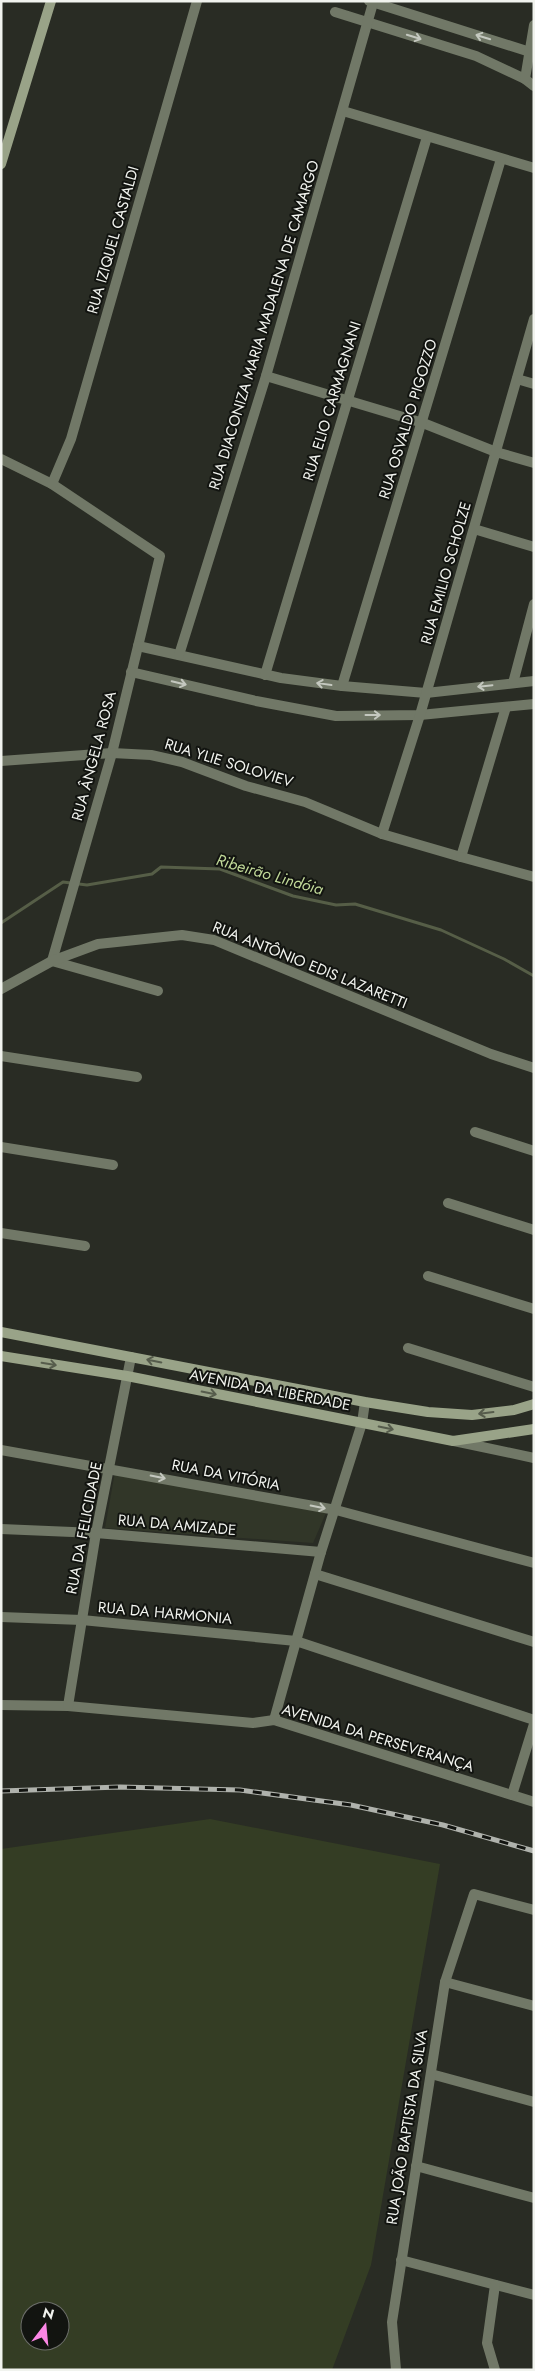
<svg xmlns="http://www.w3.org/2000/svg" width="535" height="2371" viewBox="0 0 535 2371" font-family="Jost,sans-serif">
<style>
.built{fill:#313628}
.green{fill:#343d24;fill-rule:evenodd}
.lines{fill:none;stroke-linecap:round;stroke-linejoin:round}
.stream{stroke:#565e47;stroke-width:3}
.street{stroke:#717867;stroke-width:10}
.secondary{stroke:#99a388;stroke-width:10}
.rail-casing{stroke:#afb2ac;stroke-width:5}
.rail{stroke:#121410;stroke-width:3;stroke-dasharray:9;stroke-linecap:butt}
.oneway{stroke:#c4c8bf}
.oneway2{stroke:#565c4c}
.labels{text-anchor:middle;stroke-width:4;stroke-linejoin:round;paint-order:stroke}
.street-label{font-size:15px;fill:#f1f3ee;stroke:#121410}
.water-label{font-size:16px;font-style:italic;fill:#c1d999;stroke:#121410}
</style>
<rect width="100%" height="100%" fill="#292c24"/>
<path class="built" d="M115,1472L326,1513L313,1543L105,1528Z"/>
<path class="green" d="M210,1819L440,1864L371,2265L332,2370H1V1849ZM30,2311H60V2341H30Z"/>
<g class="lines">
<path class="stream" d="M1,923L63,882L87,885L152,874L161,867L220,869L293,896L336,905L355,904L441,930L504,959L534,976"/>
<g class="street">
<path d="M369,1L530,52L534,56"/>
<path d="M335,12L476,56L525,79L534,86"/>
<path d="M525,79L534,25"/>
<path d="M343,111L534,168"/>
<path d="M266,376L423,423L496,452L534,463"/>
<path d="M517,379L534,384"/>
<path d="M1,459L52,484L160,556L112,753L52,961"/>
<path d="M52,484L71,439L197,1"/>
<path d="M474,529L534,547"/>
<path d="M138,646L281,678L342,686L426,693L534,681"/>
<path d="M179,655L266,376L373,3"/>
<path d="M131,672L256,701L336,716L420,715L534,704"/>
<path d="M265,675L427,137"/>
<path d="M513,683L534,604"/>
<path d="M342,686L501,159"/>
<path d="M1,761L112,753L151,755L182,762L246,786L305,802L382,834L461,857L506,707"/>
<path d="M382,834L420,715L534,319"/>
<path d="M461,857L534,877"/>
<path d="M52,961L158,991"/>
<path d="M1,989L52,961L98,944L182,935L214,940L491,1054L534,1068"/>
<path d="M1,1056L137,1077"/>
<path d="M475,1132L534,1151"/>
<path d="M1,1147L113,1165"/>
<path d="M448,1203L534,1230"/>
<path d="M1,1233L85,1246"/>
<path d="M428,1276L534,1309"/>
<path d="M408,1348L534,1387"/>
<path d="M454,1441L534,1458"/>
<path d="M1,1450L336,1510L534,1563"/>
<path d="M1,1529L96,1533L321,1552"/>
<path d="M315,1574L534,1642"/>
<path d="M1,1617L82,1620L296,1641L534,1720"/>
<path d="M1,1705L68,1706L253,1723L274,1720L534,1802"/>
<path d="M68,1706L96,1533L131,1357"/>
<path d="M274,1720L321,1552L362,1423L365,1402"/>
<path d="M512,1795L534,1724"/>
<path d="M445,1982L534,2006"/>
<path d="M431,2074L534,2102"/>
<path d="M416,2166L534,2198"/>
<path d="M401,2260L534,2295"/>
<path d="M396,2370L392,2322L445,1982L474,1894L534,1910"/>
<path d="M495,2370L487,2343L495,2285"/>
</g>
<g class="secondary">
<path d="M1,164L51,1"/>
<path d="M1,1332L365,1402L428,1412L472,1415L514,1410L534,1404"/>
<path d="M1,1356L127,1376L453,1441L534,1429"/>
</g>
<defs>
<path id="rail" d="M1,1791L120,1787L240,1790L351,1805L443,1825L534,1851"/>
</defs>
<use href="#rail" class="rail-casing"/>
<use href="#rail" class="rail"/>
</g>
<defs><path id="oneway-shaft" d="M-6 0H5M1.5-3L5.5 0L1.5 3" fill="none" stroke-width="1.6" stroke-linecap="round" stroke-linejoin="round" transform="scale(1.25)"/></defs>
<g class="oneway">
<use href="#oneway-shaft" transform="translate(414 37) rotate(17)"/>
<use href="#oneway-shaft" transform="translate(483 37) rotate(-163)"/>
<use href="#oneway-shaft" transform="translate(179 683) rotate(13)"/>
<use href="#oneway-shaft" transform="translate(324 684) rotate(-172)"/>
<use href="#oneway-shaft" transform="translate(485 686) rotate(174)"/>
<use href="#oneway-shaft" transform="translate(373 715)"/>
<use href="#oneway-shaft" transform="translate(158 1477) rotate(11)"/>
<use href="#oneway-shaft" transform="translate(318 1507) rotate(11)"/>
</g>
<g class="oneway2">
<use href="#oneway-shaft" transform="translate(154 1361) rotate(-169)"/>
<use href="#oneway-shaft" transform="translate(49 1364) rotate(9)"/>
<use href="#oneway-shaft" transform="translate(209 1393) rotate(11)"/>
<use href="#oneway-shaft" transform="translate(486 1413) rotate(173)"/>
<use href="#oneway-shaft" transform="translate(386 1428) rotate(12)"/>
</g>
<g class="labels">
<g class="street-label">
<text transform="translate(113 240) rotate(-74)" y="5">RUA IZIQUEL CASTALDI</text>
<text transform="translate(264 325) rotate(-73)" y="5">RUA DIACONIZA MARIA MADALENA DE CAMARGO</text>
<text transform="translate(332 401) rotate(-73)" y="5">RUA ELIO CARMAGNANI</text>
<text transform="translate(408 419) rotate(-73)" y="5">RUA OSVALDO PIGOZZO</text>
<text transform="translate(446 573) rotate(-74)" y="5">RUA EMILIO SCHOLZE</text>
<text transform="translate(94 756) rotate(-75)" y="5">RUA ÂNGELA ROSA</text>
<text transform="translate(229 763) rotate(17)" y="5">RUA YLIE SOLOVIEV</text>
<text transform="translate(310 965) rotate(22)" y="5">RUA ANTÔNIO EDIS LAZARETTI</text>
<text transform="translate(270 1390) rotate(11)" y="5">AVENIDA DA LIBERDADE</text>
<text transform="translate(226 1475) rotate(11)" y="5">RUA DA VITÓRIA</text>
<text transform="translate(177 1525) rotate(5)" y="5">RUA DA AMIZADE</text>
<text transform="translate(84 1528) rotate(-79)" y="5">RUA DA FELICIDADE</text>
<text transform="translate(165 1613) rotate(5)" y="5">RUA DA HARMONIA</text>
<text transform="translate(378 1738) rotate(17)" y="5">AVENIDA DA PERSEVERANÇA</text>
<text transform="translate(407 2127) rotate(-81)" y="5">RUA JOÃO BAPTISTA DA SILVA</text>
</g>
<g class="water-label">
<text transform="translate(270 874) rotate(16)" y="6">Ribeirão Lindóia</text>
</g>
</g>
<rect width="535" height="2371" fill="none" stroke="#f1f3ee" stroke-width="5"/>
<g transform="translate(45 2326) rotate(16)"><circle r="24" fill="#121410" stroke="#6b6d69"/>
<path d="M0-4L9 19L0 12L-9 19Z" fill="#fb86e5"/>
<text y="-8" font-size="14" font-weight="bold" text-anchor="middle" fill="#f1f3ee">N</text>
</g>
</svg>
